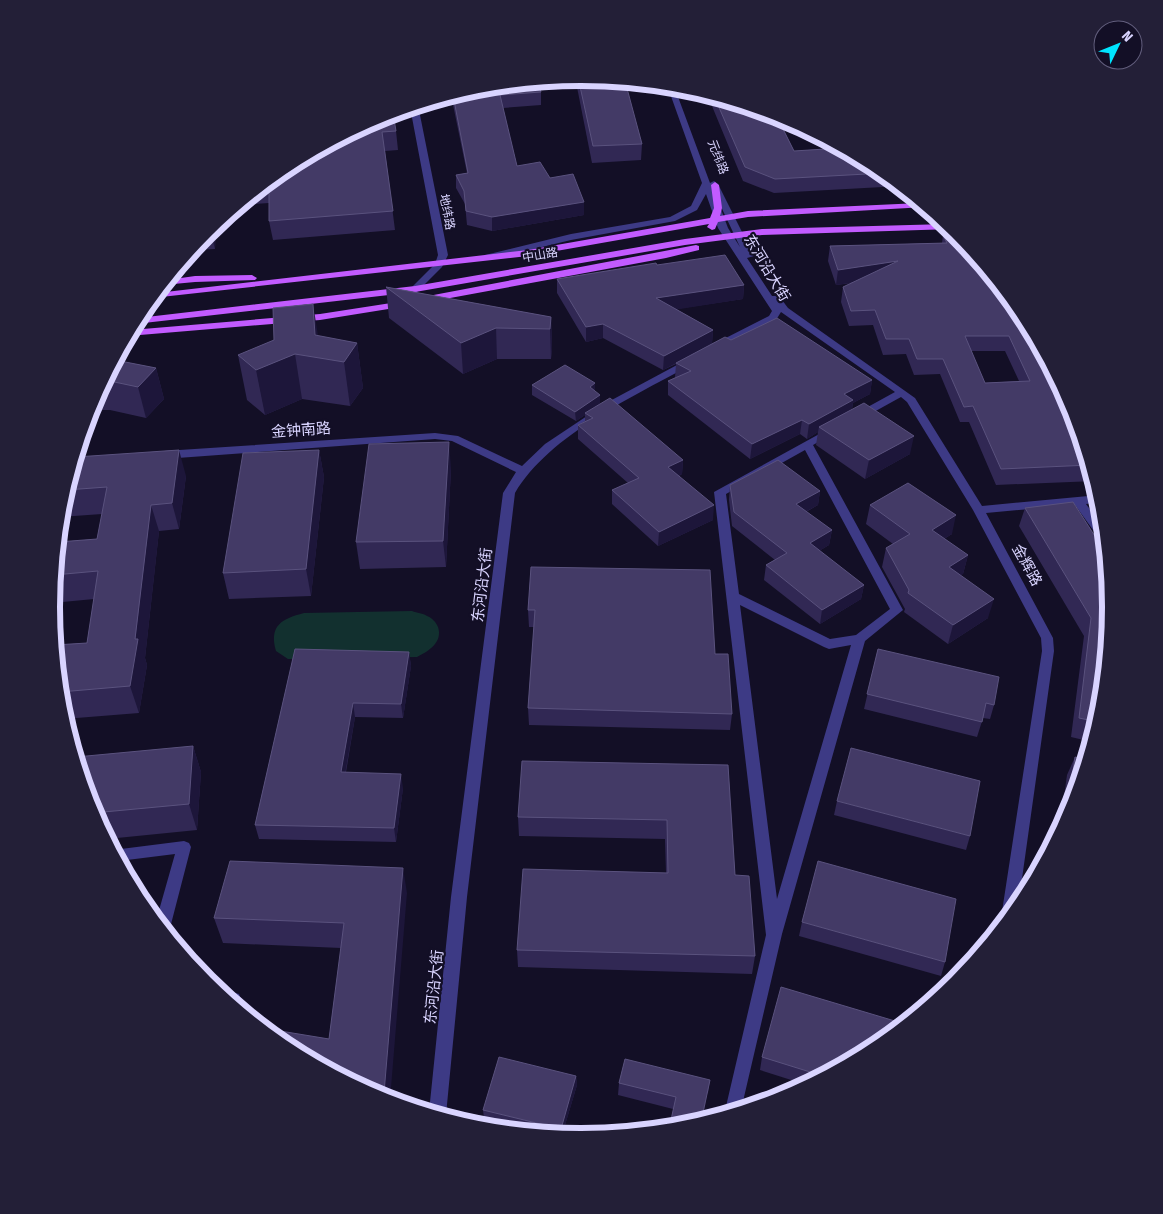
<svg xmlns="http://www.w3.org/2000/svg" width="1163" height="1214" viewBox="0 0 1163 1214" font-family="'Fira Sans Condensed','Noto Sans SC',sans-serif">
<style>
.green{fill:#12302f}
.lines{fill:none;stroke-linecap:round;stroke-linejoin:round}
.minor{fill:#3d3a85;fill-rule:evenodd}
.major{fill:#c25bff;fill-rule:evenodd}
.wall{fill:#312854;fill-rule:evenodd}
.shaded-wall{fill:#1d163a}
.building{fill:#433a66;stroke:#5a527e;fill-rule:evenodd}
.labels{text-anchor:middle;stroke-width:4.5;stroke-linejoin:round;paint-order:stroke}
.far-street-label{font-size:12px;fill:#d9d4ff;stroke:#130f26}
.street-label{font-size:15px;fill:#d9d4ff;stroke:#130f26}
.rim{fill:none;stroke:#d9d4ff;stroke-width:6}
</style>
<rect width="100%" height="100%" fill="#130f26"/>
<path class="green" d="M412,611C417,613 423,613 427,616C432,618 436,622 438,627C443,642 429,651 417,657L288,659L276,651C269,626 281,619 304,613Z"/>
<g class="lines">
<g class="minor">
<path d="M667,85L674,86L710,183L714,181L718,184L754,256L747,258L772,296H779L788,308L915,398L982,506L1099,495L1101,502L1086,504L1104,528L1105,542L1101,541L1075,505L986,513L1053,638L1054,651L1018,907L1005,923L1001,918L1042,651L1041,638L973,510L907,402L901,397L863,418H855L854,416L855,414L895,392L781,312L776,320L720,349H712V345L769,316L772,311L718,228L706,194L697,210L675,221L571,240L488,260L483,257L485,255L571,234L670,217L691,206L702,183ZM716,196L740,247L728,228Z"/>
<path d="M418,105L448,255L442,267L410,299L407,300L402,297L435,264L438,255L410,107Z"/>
<path d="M690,358L695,361L694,363C635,396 550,434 515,493L467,897L446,1115L445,1117L429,1112L451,897L503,493L516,472L452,441L435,439L164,459L158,455L164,451L435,433L458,436L522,466L545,444L608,402Z"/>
<path d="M832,427L837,430L836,432L813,445L903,610L865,641L782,934L741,1110L724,1115L766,935L714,492ZM805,450L890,609L856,635L830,639L739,594L726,494ZM740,605L824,647L829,649L851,645L777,899Z"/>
<path d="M184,841L189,843L191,847L170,928L166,933L156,921L175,854L119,861L113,850Z"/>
<path d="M225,990L239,994L241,999L238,1008L219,992Z"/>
</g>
<g class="major">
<path d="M715,182L719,185L722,208L720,216L748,211L920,203L926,207L748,217L718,222L715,229L712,230L707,227L709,224L528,256L152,298L157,293L528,250L710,218L714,208L711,185Z"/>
<path d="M947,224L953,229L762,235L685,245L415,292L135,324L138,318L415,286L685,239L762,229Z"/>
<path d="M696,245L699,246V250L666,258L423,303L418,300L423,297Z"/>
<path d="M252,275L257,278L255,280L195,282L163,285L167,280L195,276Z"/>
<path d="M404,301L409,304L407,306L320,320L128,336L131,330L320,314Z"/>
</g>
</g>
<g class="wall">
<path d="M575,77H582L642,144L641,160L592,163Z"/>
<path d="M478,87L541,92V105L503,108L517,166L550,178L584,215L492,231L467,225L465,204L456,188V175L467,173L451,95Z"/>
<path d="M707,94L776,115L794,151L834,148L831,142L876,166L901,186L774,193L743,181Z"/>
<path d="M379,117L396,131L398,150L385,151L395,230L273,240L269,221V203L240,205L287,166Z"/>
<path d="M216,224L215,249L192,250L207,232Z"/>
<path d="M943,235L1071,404L1095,481L996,485L969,422H960L940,374L914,375L906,354L883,355L873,325L849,326L841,302L843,287L852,283L836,285L828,261L830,246L942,243ZM971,351H1005L1019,381L985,383Z"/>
<path d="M657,265L744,285L743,299L676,309L713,330L712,343L731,340L872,380L870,394L853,403L852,409L910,454L865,479L816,445L818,432L807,439L800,434L750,459L668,395V381L676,377H675L676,364L663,370L603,338L586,342L557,293V279Z"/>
<path d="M386,287L551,317L552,348L551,359H497L463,374L389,318Z"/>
<path d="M318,336L357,343L363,388L350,406L302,399L265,415L247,400L238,355Z"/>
<path d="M115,360L156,368L164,399L146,418L110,410H100L88,415L92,404Z"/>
<path d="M532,385L600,395V404L683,460L682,474L679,476L713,520L658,546L612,504V490L628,483L578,439V425L585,421V415L576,421L532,395Z"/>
<path d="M319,450L324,477L311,596L229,599L223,573Z"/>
<path d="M76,457L186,476L179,529L159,531L145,658L147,665L139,713L64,719L61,710L55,645L87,643L94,599L52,603L58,542L97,539L102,514L60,517L62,503Z"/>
<path d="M451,469L446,567L360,569L356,542Z"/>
<path d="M730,485L820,491L818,505L806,512L832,530L829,545L819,551L864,585L861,599L820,624L764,580L766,565L775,560L732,526L729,500Z"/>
<path d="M870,505L952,534L944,539L968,555L963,574L960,575L988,618L948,644L904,612L905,609L882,567L886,548L893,544L866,524Z"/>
<path d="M1025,508L1107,555L1102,711L1092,742L1071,737L1084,636L1019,526Z"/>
<path d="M531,567L715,654L732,714L730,730L529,725L528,708L534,627H529L528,610Z"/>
<path d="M295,649L409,652L411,666L403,718L355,717L346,772L403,788L396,842L259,839L255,825Z"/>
<path d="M878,649L994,705L990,719L983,718L977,737L864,709Z"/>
<path d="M193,746L201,772L197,830L107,839L92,810Z"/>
<path d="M1075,757L1071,810L1059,833L1067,775Z"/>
<path d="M728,765L735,875L755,956L752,974L518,967L517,950L666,873L665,839L519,836L518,817Z"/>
<path d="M837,801L970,836L966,850L834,815Z"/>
<path d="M407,893L329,1039L341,948L223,943L214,918Z"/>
<path d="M802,922L945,962L941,976L799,936Z"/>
<path d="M876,1048L807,1085L760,1070L762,1057Z"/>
<path d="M576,1076L577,1085L562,1135L546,1134L484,1118L483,1110Z"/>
<path d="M710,1080L708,1093L673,1109L618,1095L619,1083Z"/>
</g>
<g class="shaded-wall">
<path d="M584,202V215L492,231V217Z"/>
<path d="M216,224L215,249L210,229Z"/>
<path d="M898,261L895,276L836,285L838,270Z"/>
<path d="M744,285L743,299L655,313L656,298Z"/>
<path d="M313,304L320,348L315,335Z"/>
<path d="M551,317L552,348L551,359L550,329Z"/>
<path d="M603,324V338L586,342V327Z"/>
<path d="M496,328L497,359L463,374L461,343Z"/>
<path d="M713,330L712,344L663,370L664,356Z"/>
<path d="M357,343L363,388L350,406L344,362Z"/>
<path d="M295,354L302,399L265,415L256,370Z"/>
<path d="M156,368L164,399L146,418L138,387Z"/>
<path d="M872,380L870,394L853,403L851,414L819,427L818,432L807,439L809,424L844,394Z"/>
<path d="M595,383V393L590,387Z"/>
<path d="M600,395V405L585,413V415L576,421L575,412Z"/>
<path d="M96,397L100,410L88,415L92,404Z"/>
<path d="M802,420L800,434L750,459L752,444Z"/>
<path d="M914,436L910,454L865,479L869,460Z"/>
<path d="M449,442L451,469L446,567L443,541Z"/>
<path d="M179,450L186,476L179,529L172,503Z"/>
<path d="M319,450L324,477L311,596L306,569Z"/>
<path d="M683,460L682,474L667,481L668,467Z"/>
<path d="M820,491L818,505L794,518L796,504Z"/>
<path d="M151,505L159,531L145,658L147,665L139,713L130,686Z"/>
<path d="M714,505L713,520L658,546L659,532Z"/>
<path d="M956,515L952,534L927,549L932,530Z"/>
<path d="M832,530L829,545L807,558L810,543Z"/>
<path d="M968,555L963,574L944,586L949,567Z"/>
<path d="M864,585L861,599L820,624L822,610Z"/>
<path d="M994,599L988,618L948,644L953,625Z"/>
<path d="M409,652L411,666L403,718L401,704Z"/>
<path d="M353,703L355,717L343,786L341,772Z"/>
<path d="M193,746L201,772L197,830L189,804Z"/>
<path d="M401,774L403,788L396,842L394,828Z"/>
<path d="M403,868L407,893L390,1100L377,1096Z"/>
<path d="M576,1076L577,1085L562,1135L561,1129Z"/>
<path d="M710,1080L702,1122H701Z"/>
</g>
<g class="building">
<path d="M578,77H582L625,81L642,144L593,146Z"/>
<path d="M537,81L541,92L500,95L517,166L540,162L550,178L573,174L584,202L492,217L466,211L464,191L456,175L468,173L453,95L478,87Z"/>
<path d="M714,96L776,115L794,151L841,148V147L876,166L885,173L775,179L745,167Z"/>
<path d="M393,113L396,131L382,132L393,211L269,221V183L266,184L287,166L379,117Z"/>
<path d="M958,234L1023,313L1071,404L1090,465L1001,469L973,406L964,407L943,359H917L909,339H886L875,310L851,311L843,287L898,261L838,270L830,246L947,243L943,235ZM965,336H1009L1030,381L985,383Z"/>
<path d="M725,255L744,285L656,298L713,330L664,356L603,324L586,327L557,279L656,263L657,265Z"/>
<path d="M386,287L551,317L550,329L496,328L461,343Z"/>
<path d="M313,304L315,335L357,343L344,362L295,354L256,370L238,355L274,340L273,308Z"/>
<path d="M777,318L872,380L844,394L853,400L809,424L802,420L752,444L668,381L691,371L676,363L725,337L731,340Z"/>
<path d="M115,360L156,368L138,387L105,380Z"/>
<path d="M565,365L595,383L590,387L600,395L575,412L532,385Z"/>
<path d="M610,398L683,460L668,467L714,505L659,532L612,490L639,478L578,425L593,418L585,413Z"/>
<path d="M864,403L914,436L869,460L819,427Z"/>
<path d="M449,442L443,541L356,542L369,444Z"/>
<path d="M179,450L172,503L151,505L135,639H138L130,686L60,692L55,645L87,643L98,571L54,575L58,542L97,539L107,487L66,490L76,457Z"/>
<path d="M319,450L306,569L223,573L243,453Z"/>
<path d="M778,460L820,491L796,504L832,530L810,543L864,585L822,610L766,565L787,553L734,512L730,485Z"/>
<path d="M908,483L956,515L932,530L968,555L949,567L994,599L953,625L908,593L909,590L886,548L910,534L870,505Z"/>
<path d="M1073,502L1107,555L1112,607L1102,711L1098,722L1079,718L1091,618L1025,508Z"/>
<path d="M531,567L710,570L715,654H728L732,714L528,708L535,610H528Z"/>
<path d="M295,649L409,652L401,704L353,703L341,772L401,774L394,828L255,825Z"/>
<path d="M878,649L999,677L994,705L986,703L982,722L867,694Z"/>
<path d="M193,746L189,804L93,813L92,810L76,757Z"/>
<path d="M851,748L980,781L970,836L837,801Z"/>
<path d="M1075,757L1087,760L1071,810L1066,821Z"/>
<path d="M522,761L728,765L735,875L749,876L755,956L517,950L523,869L668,873L667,820L518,817Z"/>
<path d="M230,861L403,868L384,1093L377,1096L287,1048L262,1028L329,1039L344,923L214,918Z"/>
<path d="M818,861L956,899L945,962L802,922Z"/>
<path d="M781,987L905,1024L876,1048L823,1076L762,1057Z"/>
<path d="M499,1057L576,1076L561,1129L483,1110Z"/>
<path d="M625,1059L710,1080L701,1122L685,1127L669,1129L676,1097L619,1083Z"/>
<path d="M752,1101L761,1104L750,1107Z"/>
</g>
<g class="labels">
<g class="far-street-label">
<text transform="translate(718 157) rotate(69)" y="4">元纬路</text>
<text transform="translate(447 212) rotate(79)" y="4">地纬路</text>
<text transform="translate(540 255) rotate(-10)" y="4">中山路</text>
</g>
<g class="street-label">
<text transform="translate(767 268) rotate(59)" y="5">东河沿大街</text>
<text transform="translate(301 430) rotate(-4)" y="5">金钟南路</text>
<text transform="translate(1027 565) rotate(61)" y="5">金辉路</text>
<text transform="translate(482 585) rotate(-83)" y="5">东河沿大街</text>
<text transform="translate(434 987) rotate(-84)" y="5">东河沿大街</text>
</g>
</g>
<path d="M0 0H1163V1214H0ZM60 607a521 521 0 1 1 1042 0a521 521 0 1 1-1042 0Z" fill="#231f37" fill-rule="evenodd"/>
<path class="rim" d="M60 607a521 521 0 1 1 1042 0a521 521 0 1 1-1042 0Z"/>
<g transform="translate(1118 45) rotate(47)"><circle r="24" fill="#130f26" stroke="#625e7d"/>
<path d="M0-4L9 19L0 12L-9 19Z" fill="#00e5ff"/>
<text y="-8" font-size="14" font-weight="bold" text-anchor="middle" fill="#d9d4ff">N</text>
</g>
</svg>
